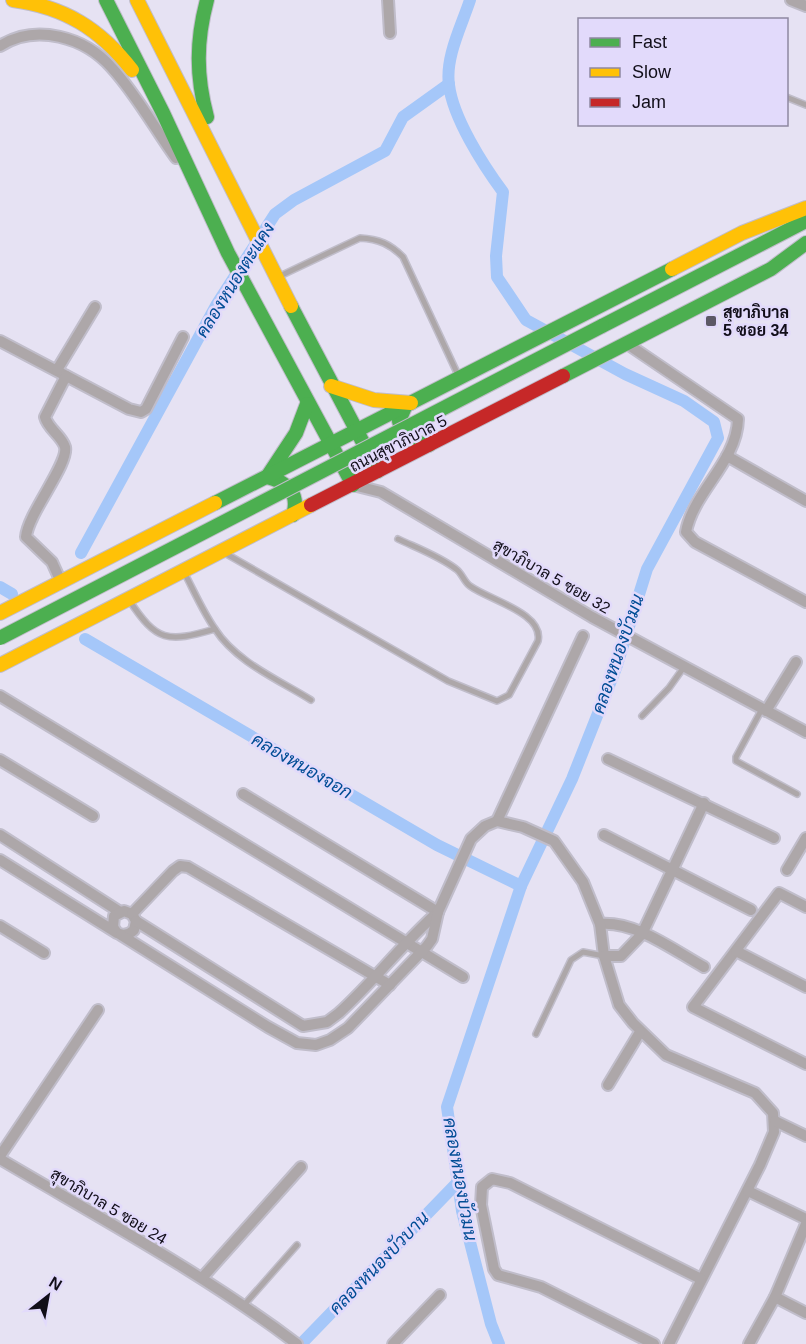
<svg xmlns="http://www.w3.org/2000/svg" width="806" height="1344" viewBox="0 0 806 1344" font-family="Arial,Sarabun,sans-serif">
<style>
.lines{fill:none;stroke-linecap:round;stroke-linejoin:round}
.canal{stroke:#a5c7f9;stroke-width:12}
.lane-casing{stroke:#c0bdca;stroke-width:8}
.street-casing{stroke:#c0bdca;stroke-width:14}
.fast-casing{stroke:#c0bdca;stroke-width:16}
.slow-casing{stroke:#c0bdca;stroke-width:16}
.jam-casing{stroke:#c0bdca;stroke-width:16}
.lane{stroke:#ada7a9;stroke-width:5}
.street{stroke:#ada7a9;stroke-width:10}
.fast{stroke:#4caf50;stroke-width:14}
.slow{stroke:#ffc107;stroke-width:14}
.jam{stroke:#c62828;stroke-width:14}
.fast-bridge-casing{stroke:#c0bdca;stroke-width:16;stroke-linecap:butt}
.fast-bridge{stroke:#4caf50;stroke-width:14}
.poi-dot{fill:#5c5865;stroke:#e2dafb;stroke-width:2}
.labels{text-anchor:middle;stroke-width:5;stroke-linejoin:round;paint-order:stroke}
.poi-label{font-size:16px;font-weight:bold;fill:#110e19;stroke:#e2dafb;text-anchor:start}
.street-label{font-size:16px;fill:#110e19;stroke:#e2dafb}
.water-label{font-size:18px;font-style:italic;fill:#004c95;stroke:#e2dafb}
</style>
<rect width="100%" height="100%" fill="#e6e2f3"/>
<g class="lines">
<g class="canal">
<path d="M470,0C462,25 445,57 449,85C453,118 483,165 503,192L496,256L497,277L526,320L625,374L684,401L714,422L718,438L647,569L616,668L572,779L521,886L447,1107L462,1211L491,1324L499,1344"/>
<path d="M81,553L217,304L275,214L294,200L385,151L403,117L449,84"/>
<path d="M0,587L12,594"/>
<path d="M85,639L437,845L521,886"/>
<path d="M301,1344L458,1182"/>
</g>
<defs>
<g id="lane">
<path d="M786,97L806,105"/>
<path d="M280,276L360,238C379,239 390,244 403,257L459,377"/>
<path d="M223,552L448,681L497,701L509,695L538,641C544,613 489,600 470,586C464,582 462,573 456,569C439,556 417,548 398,539"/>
<path d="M184,572C194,591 203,612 215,629C236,662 279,680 311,700"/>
<path d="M129,600C157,642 167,643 215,629"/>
<path d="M762,709L736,757V761L797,794"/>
<path d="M642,716L669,688L684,667"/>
<path d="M536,1034L571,960L583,952L604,956"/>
<path d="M244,1305L297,1245"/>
</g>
<g id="street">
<path d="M388,0L390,33"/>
<path d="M791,0L806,6"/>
<path d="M0,46C36,23 85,37 112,68C136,94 155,129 176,158"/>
<path d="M0,341L129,409L141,412L146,409L183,337"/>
<path d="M626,343L738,419C737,462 693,492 686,532L695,542L806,602"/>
<path d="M57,370L95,307"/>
<path d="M727,456L806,501"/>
<path d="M353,485L381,492L592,617L806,732"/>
<path d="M61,582L52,562L26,537C28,513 69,464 65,447C62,436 48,429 45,417L66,376"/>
<path d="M0,696L463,977"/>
<path d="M766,711L796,662"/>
<path d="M608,759L774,838"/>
<path d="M0,760L93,816"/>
<path d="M243,794L438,912"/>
<path d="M497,821L583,636"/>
<path d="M0,835L120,912"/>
<path d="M604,835L751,910"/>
<path d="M0,860L117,933C123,936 129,935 134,930L136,921L132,914L124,911L114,916L113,927L117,933"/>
<path d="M787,870L806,838"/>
<path d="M806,907L779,893L693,1007L806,1064"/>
<path d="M132,914L173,871L180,866L188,867L390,985"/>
<path d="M136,921L303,1026L327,1022L339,1013C374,981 403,943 438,912"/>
<path d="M600,924C636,921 673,950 704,967"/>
<path d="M0,926L44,953"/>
<path d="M121,935L268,1027L297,1043L316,1045L330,1040L348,1028L427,946L432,939L438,912L471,839L485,826L497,821L523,827L554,841L583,882L600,924L604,956L619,1005L633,1023L666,1055L755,1093L773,1113L774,1132L760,1165L669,1344"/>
<path d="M736,951L806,987"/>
<path d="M604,956H621L642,934L704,803"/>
<path d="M608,1085L640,1032"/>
<path d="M775,1121L806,1136"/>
<path d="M0,1156L98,1010"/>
<path d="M0,1159C100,1218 204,1274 297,1344"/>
<path d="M748,1191L806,1219"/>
<path d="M202,1278L301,1167"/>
<path d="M775,1297L806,1313"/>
<path d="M393,1344L440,1295"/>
<path d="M654,1344L541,1287L498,1275L494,1269L481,1205L482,1187L492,1179L510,1183L701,1279"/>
<path d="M749,1344L775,1297L806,1224"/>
</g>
<g id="fast">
<path d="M106,0L163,113L228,253L353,485"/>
<path d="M207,0C196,41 196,76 207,117"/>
<path d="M291,306L378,471"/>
<path d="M602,326L806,221"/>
<path d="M563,376L771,269L806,243"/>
<path d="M405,407L399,421C402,437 414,443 429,445"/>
<path d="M267,477C287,482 300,493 293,515"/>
<path d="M267,477L296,433L307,404"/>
<path d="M215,503L672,269"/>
</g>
<g id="slow">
<path d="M13,0C65,7 100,29 132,70"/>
<path d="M137,0L291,306"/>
<path d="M672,269L742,233L806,208"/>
<path d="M331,386L374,400L411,403"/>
<path d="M0,613L215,503"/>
<path d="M0,665L311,505"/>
</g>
<path id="jam" d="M311,505L563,376"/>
</defs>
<use href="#lane" class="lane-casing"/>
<use href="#street" class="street-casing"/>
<use href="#fast" class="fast-casing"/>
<use href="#slow" class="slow-casing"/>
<use href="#jam" class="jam-casing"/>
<use href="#lane" class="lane"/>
<use href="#street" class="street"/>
<use href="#fast" class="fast"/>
<use href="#slow" class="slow"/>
<use href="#jam" class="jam"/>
<defs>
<path id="fast-bridge" d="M0,638L602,326"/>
</defs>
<use href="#fast-bridge" class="fast-bridge-casing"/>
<use href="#fast-bridge" class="fast-bridge"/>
</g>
<rect class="poi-dot" x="705" y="315" width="12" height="12" rx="3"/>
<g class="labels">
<g class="poi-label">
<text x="723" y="318">สุขาภิบาล<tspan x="723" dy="18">5 ซอย 34</tspan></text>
</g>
<g class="street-label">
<text transform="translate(398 443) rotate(-27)" y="6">ถนนสุขาภิบาล 5</text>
<text transform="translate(552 576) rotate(30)" y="6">สุขาภิบาล 5 ซอย 32</text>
<text transform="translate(109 1206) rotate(31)" y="6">สุขาภิบาล 5 ซอย 24</text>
</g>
<g class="water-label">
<text transform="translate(235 280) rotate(-58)" y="6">คลองหนองตะแคง</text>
<text transform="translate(618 654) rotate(-71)" y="6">คลองหนองบัวมน</text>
<text transform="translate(302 766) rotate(30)" y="6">คลองหนองจอก</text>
<text transform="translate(460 1179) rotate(80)" y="6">คลองหนองบัวมน</text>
<text transform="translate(379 1263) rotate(-46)" y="6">คลองหนองบัวบาน</text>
</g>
</g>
<rect x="578" y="18" width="210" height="108" fill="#e2dafb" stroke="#8e88a1" stroke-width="1.5"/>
<rect x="590" y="38" width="30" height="9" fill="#4caf50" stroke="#8e88a1" stroke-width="1.5"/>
<text x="632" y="48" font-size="18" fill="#110e19">Fast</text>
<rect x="590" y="68" width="30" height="9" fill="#ffc107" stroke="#8e88a1" stroke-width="1.5"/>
<text x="632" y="78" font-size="18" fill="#110e19">Slow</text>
<rect x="590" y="98" width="30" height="9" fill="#c62828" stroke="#8e88a1" stroke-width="1.5"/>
<text x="632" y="108" font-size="18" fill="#110e19">Jam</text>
<g transform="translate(48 1296) rotate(31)" stroke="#e2dafb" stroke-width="4.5" paint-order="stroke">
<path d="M0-4.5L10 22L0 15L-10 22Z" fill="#110e19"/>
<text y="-9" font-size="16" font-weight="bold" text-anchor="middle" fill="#110e19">N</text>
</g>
</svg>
